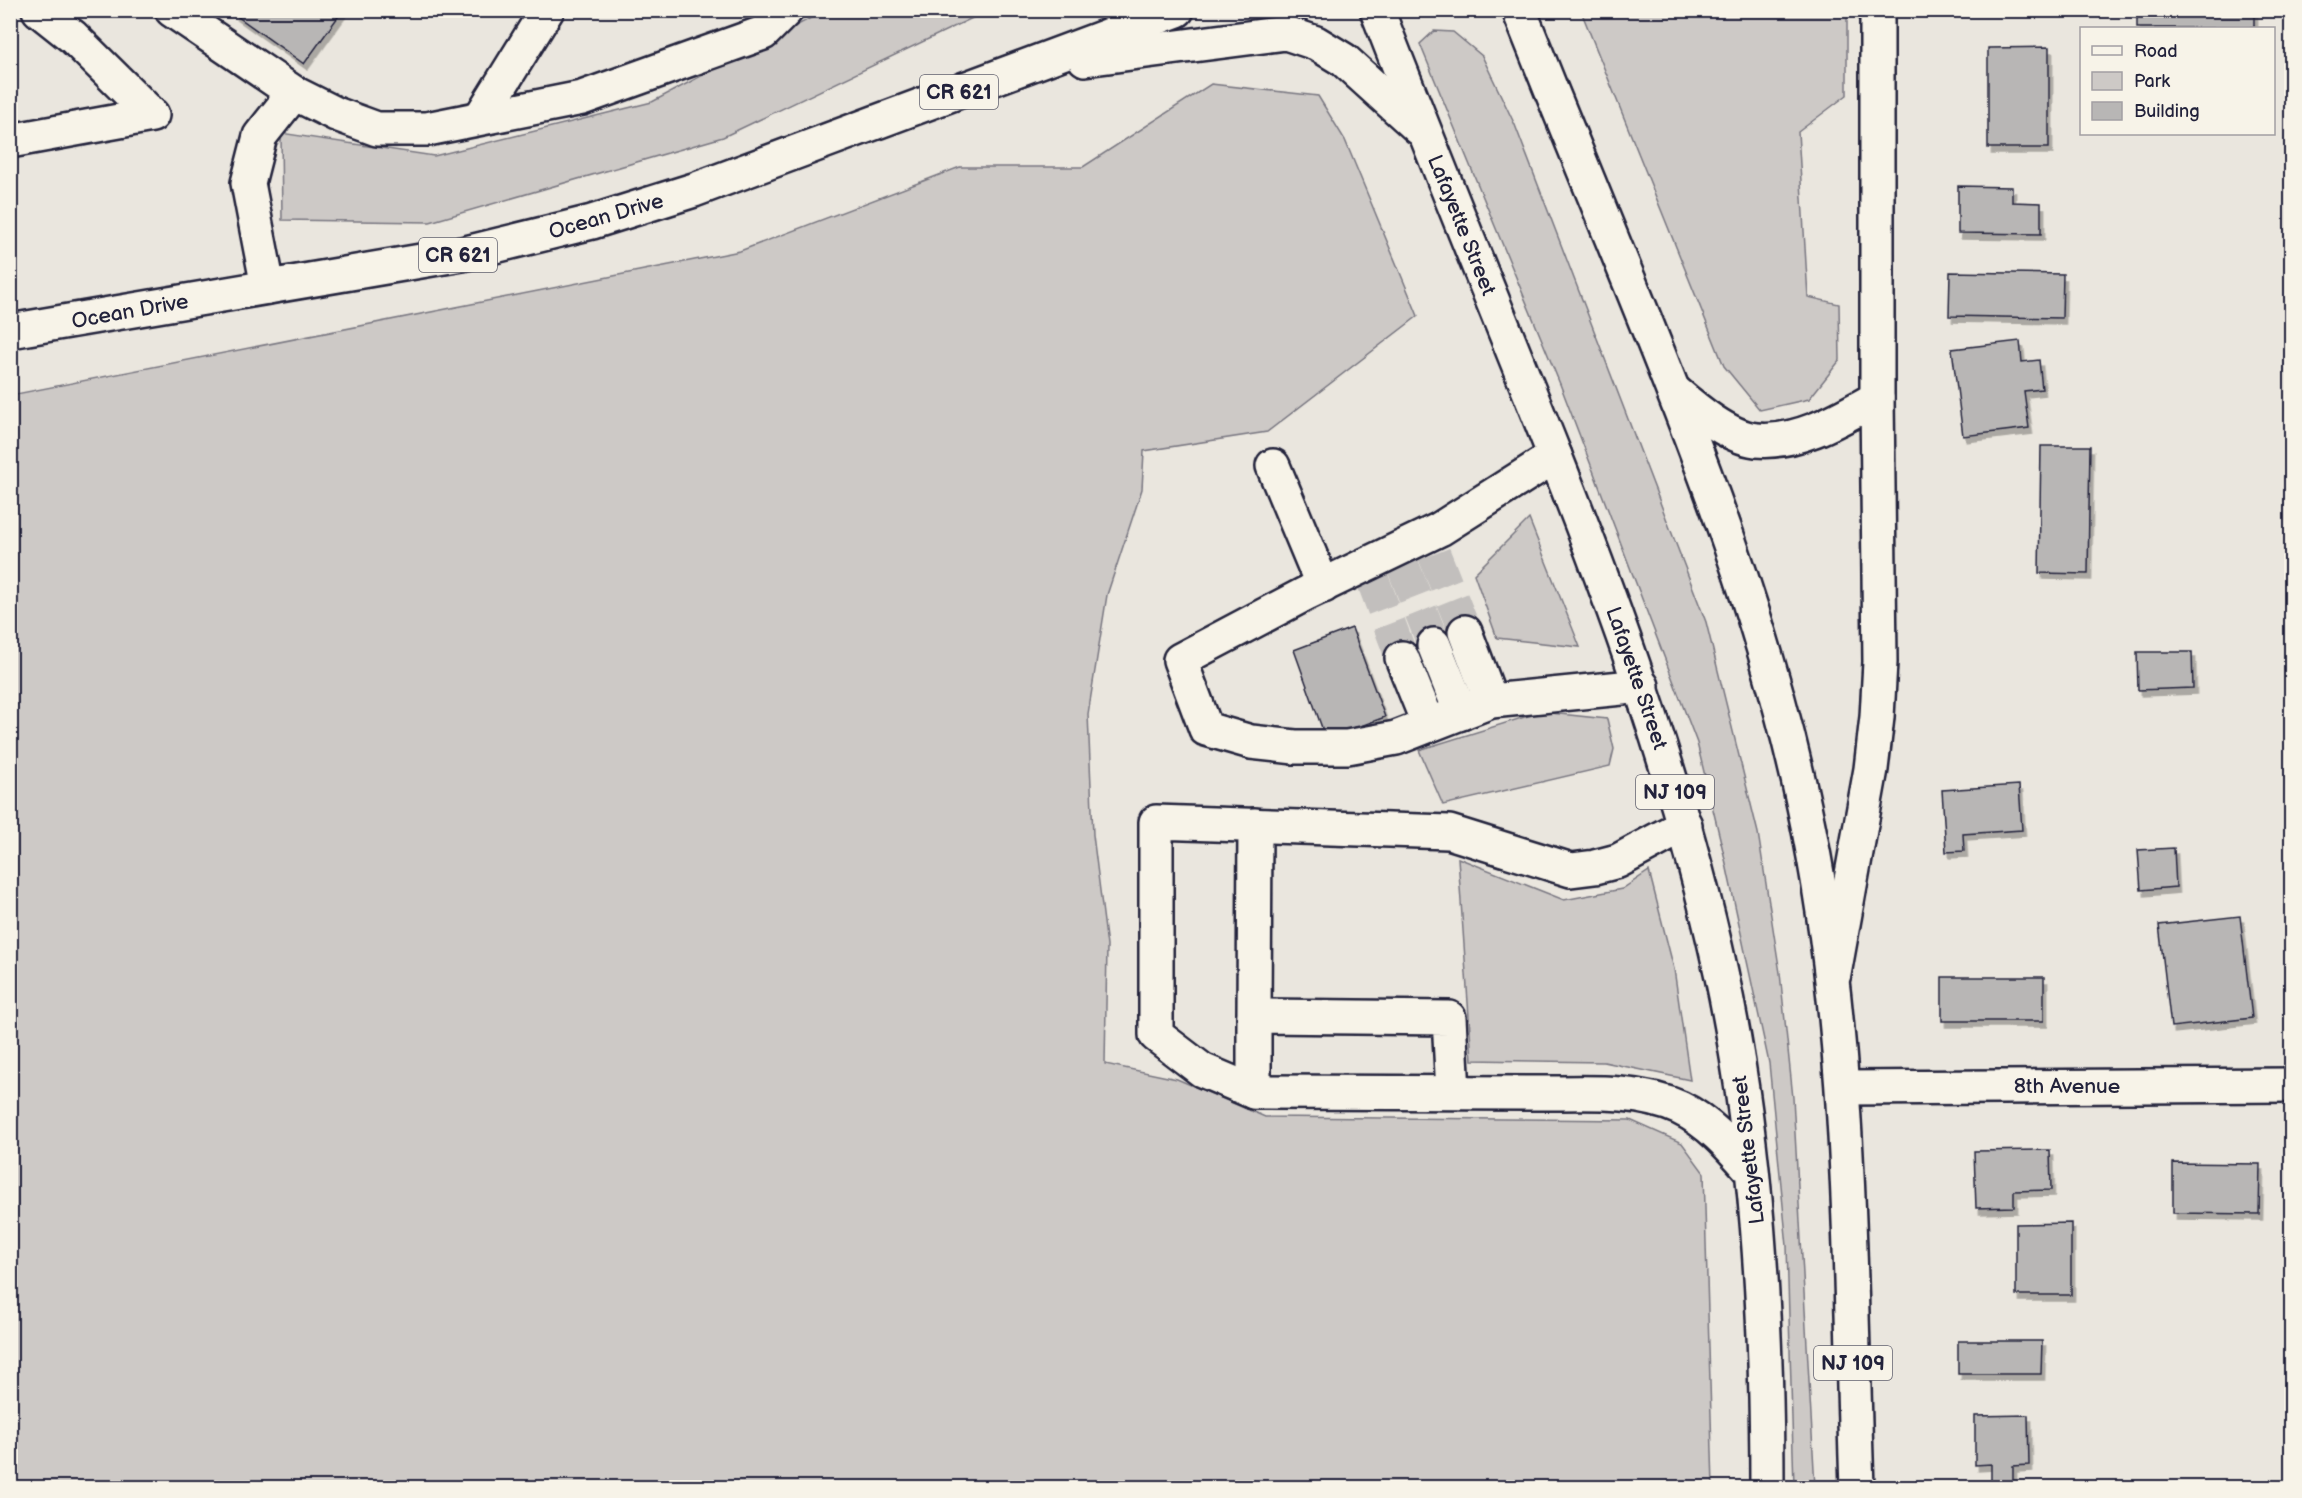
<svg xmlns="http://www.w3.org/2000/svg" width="2302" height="1498" viewBox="0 0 2302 1498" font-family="'Balsamiq Sans',sans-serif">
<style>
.green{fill:#cdc9c6;stroke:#787680;stroke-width:1.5}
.building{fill:#b8b6b5;stroke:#22223b;stroke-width:1.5;filter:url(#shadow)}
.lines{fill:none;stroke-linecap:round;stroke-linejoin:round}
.minor-tunnel{stroke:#c2bfbd;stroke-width:33;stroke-dasharray:33 16;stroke-linecap:butt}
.minor-casing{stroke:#22223b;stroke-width:38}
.major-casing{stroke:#22223b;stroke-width:38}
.minor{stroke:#f7f3e8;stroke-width:33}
.major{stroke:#f7f3e8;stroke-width:33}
.labels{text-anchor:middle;stroke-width:4.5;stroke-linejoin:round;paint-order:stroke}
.shield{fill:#f7f3e8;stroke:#62616f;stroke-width:1.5}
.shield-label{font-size:20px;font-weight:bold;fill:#22223b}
.street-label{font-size:21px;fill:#22223b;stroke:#f7f3e8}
</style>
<defs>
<filter id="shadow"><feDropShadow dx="3.5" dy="6" stdDeviation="0" flood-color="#0004"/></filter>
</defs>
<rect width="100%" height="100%" fill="#eae6de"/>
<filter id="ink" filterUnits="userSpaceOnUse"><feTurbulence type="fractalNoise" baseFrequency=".0167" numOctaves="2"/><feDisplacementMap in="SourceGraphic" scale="12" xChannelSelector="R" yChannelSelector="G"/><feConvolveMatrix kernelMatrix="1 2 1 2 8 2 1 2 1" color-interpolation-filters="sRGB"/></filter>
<g filter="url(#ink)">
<g class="green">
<path d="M819,11H987L723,137L430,222L282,220L281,133L434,156L652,102L813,17Z"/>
<path d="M1581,11H1847V95L1798,132L1808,297L1839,304L1840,360L1809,399L1760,410L1724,366Z"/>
<path d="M1434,31L1453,32L1482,56L1515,125L1706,622L1758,833L1780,973L1793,1098L1815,1487H1794L1787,1246L1769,1063L1725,859L1697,743L1560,384L1420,44Z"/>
<path d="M1211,84L1318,96L1345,140L1418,316L1267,432L1144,451L1142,489L1107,595L1088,714L1093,835L1107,946L1105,1064L1177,1079L1265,1117L1630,1120L1682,1143L1704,1173L1713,1487H11V395L740,251L960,167H1083Z"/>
<path d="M1529,519L1580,647L1497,638L1474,574Z"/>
<path d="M1541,712L1607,719L1614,749L1610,766L1443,805L1419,750Z"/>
<path d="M1458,858L1564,900L1622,889L1649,871L1674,969L1690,1080L1604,1062L1472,1060Z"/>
</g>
<g class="building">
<path d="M236,10H343L304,64L234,14Z"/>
<rect x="2137" y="10" width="117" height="18"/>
<path d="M2049,47V148H1988V48Z"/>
<path d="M1958,186L2012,187V202L2041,203V234L1958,233Z"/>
<path d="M1950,272L2063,274L2062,318L1949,316Z"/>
<path d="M2020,341L2022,362L2039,360L2042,389L2024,391L2029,428L1963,436L1952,349Z"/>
<path d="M2041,446H2090L2088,574L2039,573Z"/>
<path d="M1352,628L1385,717L1326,739L1294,650Z"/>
<path d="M2137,652H2192L2193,688L2138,690Z"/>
<path d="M2019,785L2022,830L1963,834L1964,851L1946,852L1942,790Z"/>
<path d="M2174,848L2176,887L2141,890L2138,850Z"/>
<path d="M2240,916L2252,1018L2171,1027L2159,925Z"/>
<rect x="1942" y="977" width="102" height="44"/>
<path d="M2050,1150L2051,1190L2014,1191V1207L1976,1208L1974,1151Z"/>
<path d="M2173,1163L2260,1164L2259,1214L2173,1213Z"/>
<path d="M2071,1223V1295H2016V1224Z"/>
<path d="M1958,1341H2042L2041,1374H1958Z"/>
<path d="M2028,1415L2029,1465L2013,1466V1488H1973V1482H1991V1464L1975,1465V1416Z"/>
</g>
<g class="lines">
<g class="minor-tunnel">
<path d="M1434,554L1465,632"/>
<path d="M1403,566L1434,645"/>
<path d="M1372,578L1402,658"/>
</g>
<defs>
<g id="minor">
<path d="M172,10L294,93"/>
<path d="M481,117L547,10"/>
<path d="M10,141L152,115L73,37L39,10"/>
<path d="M268,287L248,183L260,136L294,93L336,114L377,129H427L582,98L763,33L786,10"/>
<path d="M1555,456L1440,529L1305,594L1180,660L1206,729L1251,742L1295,747H1347L1396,738L1491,701L1642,686"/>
<path d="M1273,466L1323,586"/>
<path d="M1465,632L1491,701"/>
<path d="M1434,645L1461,713"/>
<path d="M1402,658L1429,725"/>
<path d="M1685,825L1618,861L1595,867L1571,870L1449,832L1156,822V1035L1202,1070L1254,1092C1345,1092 1436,1092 1527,1093C1576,1094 1634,1087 1680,1108C1709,1122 1730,1146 1751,1170"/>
<path d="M1834,974L1871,769L1877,717L1880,662L1877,398V10"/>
<path d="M1254,1016L1255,825"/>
<path d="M1843,1088L2292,1085"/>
<path d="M1254,1092V1016L1449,1018L1453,1092"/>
</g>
<g id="major">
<path d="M1377,10C1435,160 1496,308 1555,456C1622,625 1682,794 1721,972C1757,1139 1767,1316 1767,1488"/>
<path d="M1519,10C1556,103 1594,196 1632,288C1701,458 1766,626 1804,806C1852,1029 1849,1260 1857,1488"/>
<path d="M1085,59L1286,33L1316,43L1344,60L1419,128"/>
<path d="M10,331L462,254L592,222L694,190L1177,10"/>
<path d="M1674,391C1695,409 1728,437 1756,440C1799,444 1841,418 1877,398"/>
</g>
</defs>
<use href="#minor" class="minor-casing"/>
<use href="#major" class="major-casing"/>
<use href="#minor" class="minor"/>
<use href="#major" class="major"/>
</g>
</g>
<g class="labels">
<g class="shield">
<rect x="920" y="75" width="78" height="34" rx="4.5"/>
<rect x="419" y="238" width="78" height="34" rx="4.5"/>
<rect x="1636" y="775" width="78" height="34" rx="4.5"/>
<rect x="1814" y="1346" width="78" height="34" rx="4.5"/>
</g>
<g class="shield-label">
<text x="959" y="99">CR 621</text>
<text x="458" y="262">CR 621</text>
<text x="1675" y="799">NJ 109</text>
<text x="1853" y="1370">NJ 109</text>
</g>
<g class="street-label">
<text transform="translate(606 216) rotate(-16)" y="7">Ocean Drive</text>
<text transform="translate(1462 225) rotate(68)" y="7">Lafayette Street</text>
<text transform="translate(130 311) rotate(-10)" y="7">Ocean Drive</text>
<text transform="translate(1637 678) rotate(71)" y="7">Lafayette Street</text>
<text x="2067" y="1093">8th Avenue</text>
<text transform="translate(1748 1150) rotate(-97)" y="7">Lafayette Street</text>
</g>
</g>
<rect width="2302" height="1498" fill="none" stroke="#f7f3e8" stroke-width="36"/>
<rect x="18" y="18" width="2266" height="1462" fill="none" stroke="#22223b" stroke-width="2" filter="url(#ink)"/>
<rect x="2080" y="27" width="195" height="108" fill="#f7f3e8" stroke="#a29fa3" stroke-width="1.5"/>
<rect x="2092" y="46" width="30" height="9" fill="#f7f3e8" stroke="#a29fa3" stroke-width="1.5"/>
<text x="2134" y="57" font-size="18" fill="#22223b">Road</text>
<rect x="2092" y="72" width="30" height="18" fill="#cdc9c6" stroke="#a29fa3" stroke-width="1.5"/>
<text x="2134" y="87" font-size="18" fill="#22223b">Park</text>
<rect x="2092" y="102" width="30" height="18" fill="#b8b6b5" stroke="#a29fa3" stroke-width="1.5"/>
<text x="2134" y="117" font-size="18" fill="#22223b">Building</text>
</svg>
